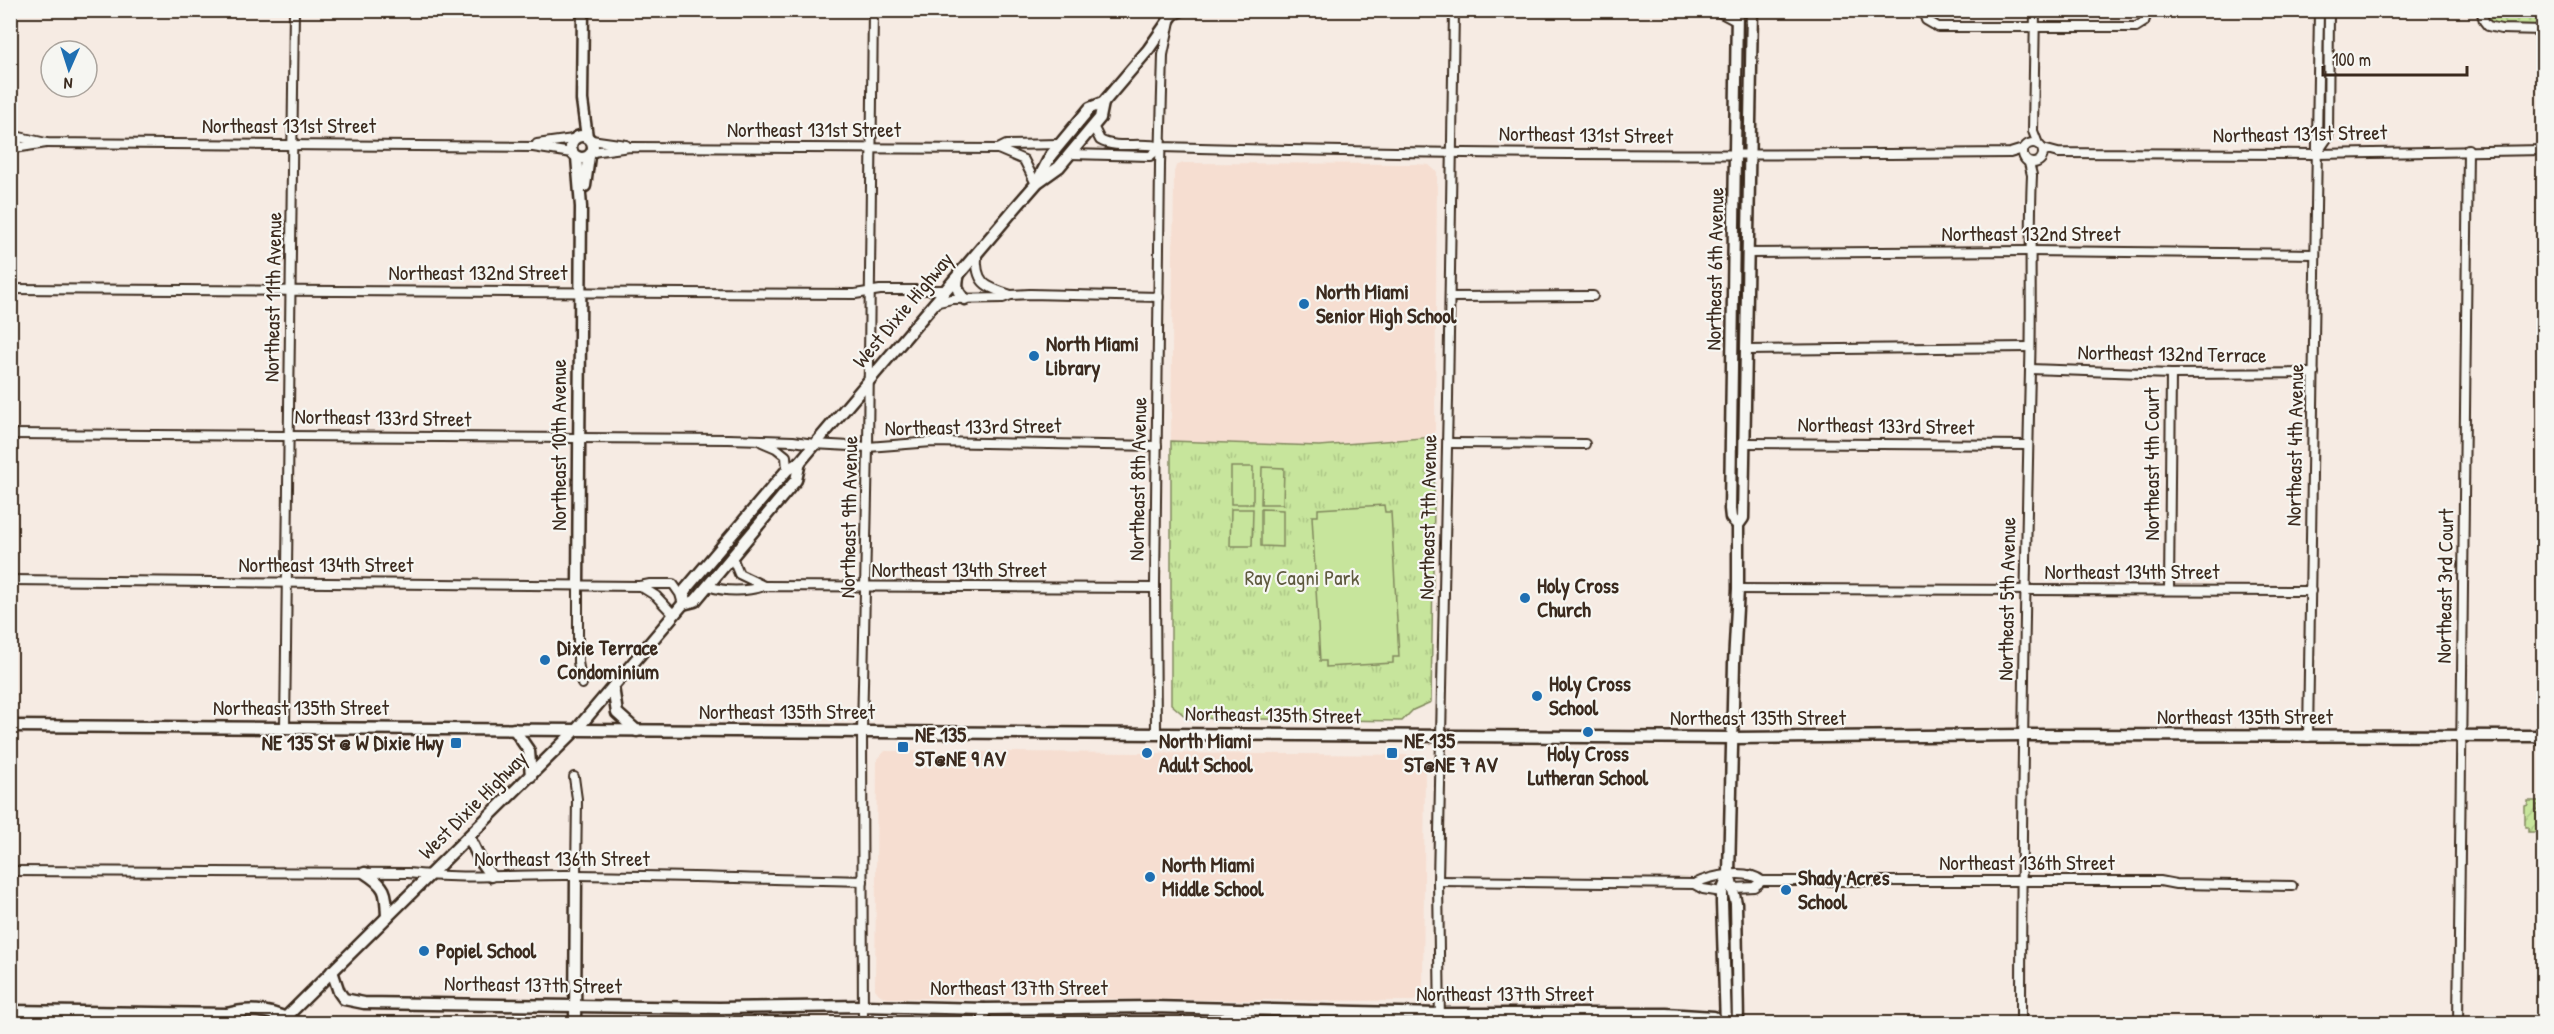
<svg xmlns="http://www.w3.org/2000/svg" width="2554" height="1034" viewBox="0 0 2554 1034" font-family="'Patrick Hand',sans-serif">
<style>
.built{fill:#f6ded1}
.grass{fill:url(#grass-dots);stroke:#81885d;stroke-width:1.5}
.park{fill:url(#park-tufts);stroke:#81885d;stroke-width:1.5}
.garden{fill:url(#garden-furrows);stroke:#81885d;stroke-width:1.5}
.pitch{fill:#c7e59c;stroke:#81885d;stroke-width:1.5}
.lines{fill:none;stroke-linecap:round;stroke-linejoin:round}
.minor-casing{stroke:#3b2a1e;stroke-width:12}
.tertiary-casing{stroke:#3b2a1e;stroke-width:15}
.secondary-casing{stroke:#3b2a1e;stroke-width:15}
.minor{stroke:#f6f6f2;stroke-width:8}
.tertiary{stroke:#f6f6f2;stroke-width:10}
.secondary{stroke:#f6f6f2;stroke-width:10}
.poi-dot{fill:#1f6fb2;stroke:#f6f6f2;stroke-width:2}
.labels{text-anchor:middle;stroke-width:4.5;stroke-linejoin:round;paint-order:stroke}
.street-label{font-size:21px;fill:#3b2a1e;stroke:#f6f6f2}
.poi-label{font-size:21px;font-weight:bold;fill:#3b2a1e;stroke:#f6f6f2;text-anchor:start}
.park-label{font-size:21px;fill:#5e593e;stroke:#f6f6f2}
</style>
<defs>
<pattern id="grass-dots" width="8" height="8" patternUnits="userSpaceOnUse" patternTransform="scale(1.5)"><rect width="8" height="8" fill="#c7e59c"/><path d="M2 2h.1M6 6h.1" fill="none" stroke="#acc586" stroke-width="1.8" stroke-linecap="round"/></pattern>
<pattern id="park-tufts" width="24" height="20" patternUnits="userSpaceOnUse" patternTransform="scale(1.5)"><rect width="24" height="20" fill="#c7e59c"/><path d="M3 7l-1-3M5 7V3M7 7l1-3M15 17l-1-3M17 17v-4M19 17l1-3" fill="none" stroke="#acc586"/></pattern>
<pattern id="garden-furrows" width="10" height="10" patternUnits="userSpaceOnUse" patternTransform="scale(1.5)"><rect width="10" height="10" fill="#c7e59c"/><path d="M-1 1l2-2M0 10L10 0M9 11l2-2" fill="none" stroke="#acc586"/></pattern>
</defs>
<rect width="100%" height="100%" fill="#f6ebe3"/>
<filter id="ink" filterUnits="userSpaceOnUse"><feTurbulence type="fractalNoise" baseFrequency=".0167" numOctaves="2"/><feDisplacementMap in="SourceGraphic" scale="12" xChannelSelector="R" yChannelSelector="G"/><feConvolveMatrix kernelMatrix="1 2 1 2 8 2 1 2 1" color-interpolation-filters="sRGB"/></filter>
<g filter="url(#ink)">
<g class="built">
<path d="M1183,163L1416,164L1429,165L1437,172L1435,437L1319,446L1171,441L1174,172L1176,166Z"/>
<path d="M885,751L1416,755L1422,758L1425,764L1423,994L1414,1001L886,998L879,994L875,989L877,760Z"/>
</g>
<path class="grass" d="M2484,11H2543V27L2501,26L2487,20Z"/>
<path class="park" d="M1435,437L1431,702L1413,710L1402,721L1187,718L1171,704V441L1319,446Z"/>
<path class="garden" d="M2528,801H2541V805H2537V810H2541L2540,823L2537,824L2540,832H2528V827H2525V806L2528,805Z"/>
<g class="pitch">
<rect x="1231" y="467" width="22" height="37"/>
<path d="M1262,467L1284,468L1283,504H1261Z"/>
<path d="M1384,505L1385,512H1391L1399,657H1393V663L1326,667V661H1320L1312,516H1318V509Z"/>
<path d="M1231,509H1253L1252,546H1230Z"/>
<path d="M1261,509L1283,510V547L1261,546Z"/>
</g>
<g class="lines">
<defs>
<g id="minor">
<path d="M1161,10L1171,16"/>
<path d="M1260,10H1265"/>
<path d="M1715,10L1736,21"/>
<path d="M1923,10L1926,20L1938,27H2136L2144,22L2148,10"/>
<path d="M2035,10L2033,131L2038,144"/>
<path d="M2481,10L2484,21L2488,26L2501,29L2544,30"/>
<path d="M1172,16L1185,10"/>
<path d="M1093,126L1100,140C1117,150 1142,141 1161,147C1444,155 1727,156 2010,153L2023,149"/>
<path d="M15,136L46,143L533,147L572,153"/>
<path d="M591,140L626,145"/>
<circle cx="2033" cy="153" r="10"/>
<path d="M537,144L573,139"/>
<path d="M15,148L46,143"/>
<path d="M998,149L1006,145L1060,144"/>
<path d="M2043,149L2058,153L2316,154L2544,150"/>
<path d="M592,152L630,147L998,149L1024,160L1036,184"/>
<path d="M2317,153L2328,137L2329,10"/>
<path d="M1070,154L1150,156L1161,147"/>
<path d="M1747,253L2029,251L2315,254"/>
<path d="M977,254C975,283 985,287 1011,295"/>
<path d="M10,289L855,294L880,290H945"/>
<path d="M1450,297L1593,296"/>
<path d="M934,303L952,299L1003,298L1011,295L1030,294L1159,297"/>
<path d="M1748,350L2030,347"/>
<path d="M2030,369L2171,374L2314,373"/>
<path d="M10,434L728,439L793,441L814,444L868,447L932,442L1157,446"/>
<path d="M762,442L776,448L786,456L787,470"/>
<path d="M1448,443L1585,444"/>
<path d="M1745,443L2027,445"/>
<path d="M732,557L739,574L764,586"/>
<path d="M10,580L640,586L650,584H673L680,594L682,601"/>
<path d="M578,585V662L582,684"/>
<path d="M640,586L656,596L674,615"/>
<path d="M708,586C725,592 746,592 764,586L1155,588"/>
<path d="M1738,589L2311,591"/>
<path d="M2169,590L2171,374"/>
<path d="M285,727L294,10"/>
<path d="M1156,733L1155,585L1160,165L1163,55L1170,21"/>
<path d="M2308,737L2319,10"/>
<path d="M574,777L577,799L576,875"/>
<path d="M10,871L408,873C464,880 520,874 576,875C672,876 767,879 863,881"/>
<path d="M1438,881L1694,884C1710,876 1746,868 1762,881H2160L2176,884L2292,886"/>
<path d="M1694,884L1703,889L1722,892"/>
<path d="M1734,888L1754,887L1762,881"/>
<path d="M863,1024L862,732L868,447L873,10"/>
<path d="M1440,1024L1438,881L1448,399L1454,10"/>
<path d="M2021,1024C2021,806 2025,588 2030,370C2032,305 2029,240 2032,175L2029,163"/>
<path d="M2458,1024L2468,149"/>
</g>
<g id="tertiary">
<path d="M583,10L582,100L587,137"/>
<path d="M10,131L17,142L10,152"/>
<circle cx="582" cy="147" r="11"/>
<path d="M577,157L581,207L578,585"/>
<path d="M585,186L589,156"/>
<path d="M332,971L339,992L344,999L364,1003L719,1008L863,1006L984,1009L1152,1007L1440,1014H1666L1714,1017L1721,1024"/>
<path d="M984,1009V1024"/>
<path d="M10,1011L227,1014C253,1006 275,1012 300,1024"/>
<path d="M575,1024L576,875"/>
</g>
<g id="secondary">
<path d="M1737,10L1730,509L1731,518L1738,525"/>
<path d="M1038,182L1059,167L1100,118L1103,103"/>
<path d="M959,274C956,284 956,292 965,299"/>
<path d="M683,604L695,601L796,480L800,462"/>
<path d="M613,687L617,713L637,731"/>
<path d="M10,726L1732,738L2023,735L2535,736L2544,740"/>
<path d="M514,729L529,751L531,776"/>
<path d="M469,837L481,862L491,876"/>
<path d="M365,873C387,887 386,892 387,917"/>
<path d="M1729,874L1736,903L1738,1024"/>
<path d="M227,1014L240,1024"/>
<path d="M279,1024L577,729L683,604L685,590L787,470L800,462L1016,207L1036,184L1051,155L1090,108L1103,103L1148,50L1176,10"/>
<path d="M1726,1024L1722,903V892L1729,874L1734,663L1738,589V525L1743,518L1752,10"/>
</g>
</defs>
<use href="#minor" class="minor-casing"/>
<use href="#tertiary" class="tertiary-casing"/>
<use href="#secondary" class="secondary-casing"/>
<use href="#minor" class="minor"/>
<use href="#tertiary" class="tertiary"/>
<use href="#secondary" class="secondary"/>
</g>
</g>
<g class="poi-dot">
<circle cx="1304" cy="304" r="6"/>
<circle cx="1034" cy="356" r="6"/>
<circle cx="1525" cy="598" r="6"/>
<circle cx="545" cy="660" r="6"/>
<circle cx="1537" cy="696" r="6"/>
<circle cx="1588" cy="732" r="6"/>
<rect x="450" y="737" width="12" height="12" rx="3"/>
<rect x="897" y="741" width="12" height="12" rx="3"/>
<circle cx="1147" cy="753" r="6"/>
<rect x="1386" y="747" width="12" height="12" rx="3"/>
<circle cx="1150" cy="877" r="6"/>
<circle cx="1786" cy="890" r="6"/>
<circle cx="424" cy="951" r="6"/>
</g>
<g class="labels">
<g class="street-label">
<text x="289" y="133">Northeast 131st Street</text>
<text x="814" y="137">Northeast 131st Street</text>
<text transform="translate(2300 134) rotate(-1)" y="7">Northeast 131st Street</text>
<text transform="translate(1586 135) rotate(1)" y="7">Northeast 131st Street</text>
<text x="2031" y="241">Northeast 132nd Street</text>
<text transform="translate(1715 269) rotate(-89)" y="7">Northeast 6th Avenue</text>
<text x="478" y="280">Northeast 132nd Street</text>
<text transform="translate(273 297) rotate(-89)" y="7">Northeast 11th Avenue</text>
<text transform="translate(903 310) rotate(-50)" y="7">West Dixie Highway</text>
<text transform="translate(2172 354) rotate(1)" y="7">Northeast 132nd Terrace</text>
<text transform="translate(383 418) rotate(1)" y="7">Northeast 133rd Street</text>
<text transform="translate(1886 426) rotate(1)" y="7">Northeast 133rd Street</text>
<text transform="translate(973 427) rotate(-1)" y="7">Northeast 133rd Street</text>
<text transform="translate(559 445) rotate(-90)" y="7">Northeast 10th Avenue</text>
<text transform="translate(2295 445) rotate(-89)" y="7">Northeast 4th Avenue</text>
<text transform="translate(2152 464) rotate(-90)" y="7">Northeast 4th Court</text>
<text transform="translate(1138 479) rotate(-89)" y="7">Northeast 8th Avenue</text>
<text transform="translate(849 517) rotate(-89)" y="7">Northeast 9th Avenue</text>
<text transform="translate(1428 517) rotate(-89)" y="7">Northeast 7th Avenue</text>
<text x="326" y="572">Northeast 134th Street</text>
<text x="959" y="577">Northeast 134th Street</text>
<text x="2132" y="579">Northeast 134th Street</text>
<text transform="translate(2445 586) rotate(-89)" y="7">Northeast 3rd Court</text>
<text transform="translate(2007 599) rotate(-89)" y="7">Northeast 5th Avenue</text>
<text x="301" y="715">Northeast 135th Street</text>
<text x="787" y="719">Northeast 135th Street</text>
<text transform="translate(1273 715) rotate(1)" y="7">Northeast 135th Street</text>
<text x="2245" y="724">Northeast 135th Street</text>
<text x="1758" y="725">Northeast 135th Street</text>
<text transform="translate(473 805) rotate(-45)" y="7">West Dixie Highway</text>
<text x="562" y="866">Northeast 136th Street</text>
<text x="2027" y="870">Northeast 136th Street</text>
<text transform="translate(533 985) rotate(1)" y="7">Northeast 137th Street</text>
<text x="1019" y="995">Northeast 137th Street</text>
<text x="1505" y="1001">Northeast 137th Street</text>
</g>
<g class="poi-label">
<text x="1316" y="299">North Miami<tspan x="1316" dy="24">Senior High School</tspan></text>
<text x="1046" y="351">North Miami<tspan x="1046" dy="24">Library</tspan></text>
<text x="1537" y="593">Holy Cross<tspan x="1537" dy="24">Church</tspan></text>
<text x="557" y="655">Dixie Terrace<tspan x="557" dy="24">Condominium</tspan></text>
<text x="1549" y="691">Holy Cross<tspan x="1549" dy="24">School</tspan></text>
<text x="915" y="742">NE 135<tspan x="915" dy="24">ST@NE 9 AV</tspan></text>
<text x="1159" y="748">North Miami<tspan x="1159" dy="24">Adult School</tspan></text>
<text x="1404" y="748">NE 135<tspan x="1404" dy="24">ST@NE 7 AV</tspan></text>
<text x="444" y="750" text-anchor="end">NE 135 St @ W Dixie Hwy</text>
<text x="1588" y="761" text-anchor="middle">Holy Cross<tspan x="1588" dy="24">Lutheran School</tspan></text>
<text x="1162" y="872">North Miami<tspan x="1162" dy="24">Middle School</tspan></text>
<text x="1798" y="885">Shady Acres<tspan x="1798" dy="24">School</tspan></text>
<text x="436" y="958">Popiel School</text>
</g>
<g class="park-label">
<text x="1302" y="585">Ray Cagni Park</text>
</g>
</g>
<rect width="2554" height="1034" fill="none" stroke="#f6f6f2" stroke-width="36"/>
<rect x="18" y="18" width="2518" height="998" fill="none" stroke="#3b2a1e" stroke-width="2" filter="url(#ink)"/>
<g transform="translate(69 69) rotate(183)"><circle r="28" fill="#f6f6f2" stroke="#aba49d" stroke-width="1.5"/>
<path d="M0-4.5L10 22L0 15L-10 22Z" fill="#1f6fb2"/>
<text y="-9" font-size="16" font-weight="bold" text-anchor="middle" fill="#3b2a1e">N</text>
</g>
<path d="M2323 66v9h144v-9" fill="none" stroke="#3b2a1e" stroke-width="3"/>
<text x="2332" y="66" font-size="18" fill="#3b2a1e" stroke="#f6f6f2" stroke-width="4.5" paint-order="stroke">100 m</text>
</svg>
